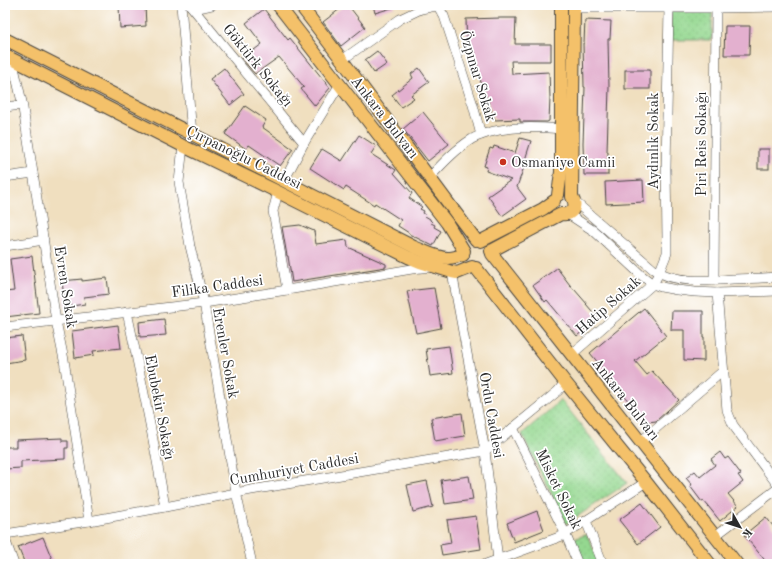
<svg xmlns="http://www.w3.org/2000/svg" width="782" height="569" viewBox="0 0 782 569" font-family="'Old Standard TT',serif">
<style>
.park{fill:url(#park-dots);stroke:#60825e}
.building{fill:#e3b0cf}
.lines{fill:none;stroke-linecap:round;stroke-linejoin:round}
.minor-casing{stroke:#494641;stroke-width:10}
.major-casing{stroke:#494641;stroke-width:14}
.minor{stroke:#fff;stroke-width:9}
.major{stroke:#f4c16a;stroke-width:12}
.poi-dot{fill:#c8321e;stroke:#fff;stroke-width:1.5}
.labels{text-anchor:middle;stroke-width:3.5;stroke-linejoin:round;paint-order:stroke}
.street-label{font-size:15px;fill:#2b2b2b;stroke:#fff}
.poi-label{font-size:15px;fill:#2b2b2b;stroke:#fff;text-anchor:start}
</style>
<defs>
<pattern id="park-dots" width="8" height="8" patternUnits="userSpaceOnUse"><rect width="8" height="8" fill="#94d890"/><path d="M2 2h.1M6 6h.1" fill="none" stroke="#80ba7c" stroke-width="1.8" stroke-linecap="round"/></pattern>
</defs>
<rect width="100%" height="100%" fill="#fff"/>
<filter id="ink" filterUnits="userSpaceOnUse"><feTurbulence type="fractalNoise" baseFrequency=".025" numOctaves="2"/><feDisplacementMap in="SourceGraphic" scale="8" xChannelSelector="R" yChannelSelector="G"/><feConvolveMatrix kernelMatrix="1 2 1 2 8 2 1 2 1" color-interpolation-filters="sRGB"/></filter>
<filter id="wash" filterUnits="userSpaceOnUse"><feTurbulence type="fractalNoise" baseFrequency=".012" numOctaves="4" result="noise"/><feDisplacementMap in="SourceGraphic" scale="16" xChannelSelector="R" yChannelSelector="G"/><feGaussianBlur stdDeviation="0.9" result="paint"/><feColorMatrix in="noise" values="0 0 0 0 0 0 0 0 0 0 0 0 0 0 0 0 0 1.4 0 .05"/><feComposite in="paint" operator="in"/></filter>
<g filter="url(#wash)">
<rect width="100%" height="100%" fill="#f0dfbf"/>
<g class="park">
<path d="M671,11H712V40H670Z"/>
<path d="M561,400L627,483L566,524L522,434Z"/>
<path d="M585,535H587L600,564H581L571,540Z"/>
</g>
<g id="blocks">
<g class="building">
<path d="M119,5H145L146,26L120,28Z"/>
<path d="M345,5H348L365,27L341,46L323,22Z"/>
<path d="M373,5H394L395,7L375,13Z"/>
<path d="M264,9L288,40L290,38L330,88L315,106L301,89L304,87L279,57L255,74L242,59L262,44L246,23Z"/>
<path d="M501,18H516L515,44H551V61H511L512,74L549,72L550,98L549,121L547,122H520V119L495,120L481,83L474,51H467L466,19Z"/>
<path d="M585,20L611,21L610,39H608L609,87L607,152H608V175H584L583,143L585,87H584L583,43H584Z"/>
<path d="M725,26H750L749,55H724Z"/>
<path d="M377,51L387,64L374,73L365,60Z"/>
<path d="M224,68L244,94L230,105L210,79Z"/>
<path d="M419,68L429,82L411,95L414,98L401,107L392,95L413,78L411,74Z"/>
<rect x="625" y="70" width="25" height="19"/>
<path d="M245,106L266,120L262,127L293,149L280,166L249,145L246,149L225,134Z"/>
<path d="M423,112L449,144L428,161L403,129Z"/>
<path d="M359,135L376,146L371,154L396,170L394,173L412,193L409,198L422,207L420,209L424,211L423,213L426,215L425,216L430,219V220L432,222L431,223L435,225L434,227L441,231L433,246L409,234V233L398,226L401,220L375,203L374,205L346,187L344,190L310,168L322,149L342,161Z"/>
<path d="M520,138L531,141L524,163L525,164L517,187L526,199L502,216L488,196L511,180L486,171L487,167L484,166L490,148L493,149L494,146L515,153Z"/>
<rect x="758" y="149" width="11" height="20"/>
<path d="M643,180L644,202L606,204L605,182Z"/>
<path d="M300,225L314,231L316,244L347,240L348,247L386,264V267L292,282L288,256H287L282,227Z"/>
<path d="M32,256L39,313L5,317V292L14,291L10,259Z"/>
<path d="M557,268L573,289H574L587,304H586L598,318L577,336L547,300L545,302L533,285Z"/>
<path d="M107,278L109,294L84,297L85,304L65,307L62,281L82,279V281Z"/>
<path d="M434,288L441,328L416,333L407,291Z"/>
<path d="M644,308L666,336L635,361L647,375L652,371L679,400L656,421L648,422L624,396L625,395L590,353Z"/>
<path d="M672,311H703V337H704V361L684,360V330H671Z"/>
<path d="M164,319L166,335L140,337L139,322Z"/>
<path d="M118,325L121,348L93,351L94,355L75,358L72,331Z"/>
<path d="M22,336L25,360L5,363V338Z"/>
<path d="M449,346L453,373L430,376L426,349Z"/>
<path d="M462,413L465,436L435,441L431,418Z"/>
<path d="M62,438V441H68V448H65V459L21,461V468L5,469V447H16V440Z"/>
<path d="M720,452L725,459L728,457L741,474L738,475L743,482L728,494L738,506L720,521L704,501L702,502L690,486L692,485L686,478L695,471L700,477L715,465L711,459Z"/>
<path d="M469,476L473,500L445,504L441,480Z"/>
<path d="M427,481L433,507L413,512L407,485Z"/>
<path d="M642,503L660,527L638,544L619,520Z"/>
<path d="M537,511L544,530L514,542L507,523Z"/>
<path d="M476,516L481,549L442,555L440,545L451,543L447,520Z"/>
<path d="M766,517L777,531V559L771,564H768L744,535Z"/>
<path d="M43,537L54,564H25L18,547Z"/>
</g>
</g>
</g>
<g filter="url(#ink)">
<use href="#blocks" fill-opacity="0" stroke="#494641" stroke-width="1"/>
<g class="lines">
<defs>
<g id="minor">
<path d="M181,5L192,134"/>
<path d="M190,5L304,143"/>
<path d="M437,5L444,16L473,105L481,135"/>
<path d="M574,8H716L777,7"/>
<path d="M194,9L212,5"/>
<path d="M12,59L22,102L56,321L64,360L89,521"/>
<path d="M342,60L400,19L421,9L441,5"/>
<path d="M5,107L22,105"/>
<path d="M183,146L179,182L190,246L204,303L236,492L252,564"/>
<path d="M5,177L33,173"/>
<path d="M429,178C442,164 456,149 472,139C477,136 482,135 487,133C511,126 536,127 561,129"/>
<path d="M284,181L304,143L340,84"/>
<path d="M278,192L273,211L287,290"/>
<path d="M574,201L653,269C675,284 709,281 734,279C748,279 763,278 777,277"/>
<path d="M568,214L594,231L641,275L653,284L661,287L677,290L695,292L717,293L777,291"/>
<path d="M5,246L44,240"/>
<path d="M452,272L485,451L498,560L499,564"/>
<path d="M714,280L716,8"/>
<path d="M717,293L727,410L733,425L777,484"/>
<path d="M127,312C141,377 154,441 165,507"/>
<path d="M5,327L204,303L287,290L412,269L431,267"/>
<path d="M571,355L653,284L659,273L667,253V239L666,168L669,8"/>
<path d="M513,428L565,533L578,564"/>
<path d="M640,442L723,371"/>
<path d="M586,521L603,564"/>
<path d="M5,534L89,521L165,507L251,490L485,451L558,391L565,382"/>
<path d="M715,536L777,489"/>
<path d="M5,539L14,564"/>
<path d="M486,564L562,536L646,482"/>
</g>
<g id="major">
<path d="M278,5L447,223L464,251"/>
<path d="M300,5C360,82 417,162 476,240"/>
<path d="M5,39L414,247C425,251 436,258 448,258C453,258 458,256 463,255"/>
<path d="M5,56L12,59L183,146L278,192L408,257L420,262L452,272L457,273L472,267"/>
<path d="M558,195L561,172V5"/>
<path d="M481,241L543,209L554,201"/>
<path d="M491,251L561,214C572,216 578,207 572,197L574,5"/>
<path d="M492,254L737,564"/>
<path d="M476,268L565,382L646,482L710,564"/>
</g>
</defs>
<use href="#minor" class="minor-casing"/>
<use href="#major" class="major-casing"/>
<use href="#minor" class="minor"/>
<use href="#major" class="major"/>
</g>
</g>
<circle class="poi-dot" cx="503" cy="162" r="4"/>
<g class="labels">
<g class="street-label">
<text transform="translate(258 65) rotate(51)" y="5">Göktürk Sokağı</text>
<text transform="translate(478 76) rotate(73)" y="5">Özpınar Sokak</text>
<text transform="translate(385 117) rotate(52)" y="5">Ankara Bulvarı</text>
<text transform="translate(653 141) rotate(-90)" y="5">Aydınlık Sokak</text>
<text transform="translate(701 144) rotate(-90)" y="5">Piri Reis Sokağı</text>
<text transform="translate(244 157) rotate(26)" y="5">Çırpanoğlu Caddesi</text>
<text transform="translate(217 286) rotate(-8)" y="5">Filika Caddesi</text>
<text transform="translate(66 287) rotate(81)" y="5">Evren Sokak</text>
<text transform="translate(608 305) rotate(-41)" y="5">Hatip Sokak</text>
<text transform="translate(226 353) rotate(80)" y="5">Erenler Sokak</text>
<text transform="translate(626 399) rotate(52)" y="5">Ankara Bulvarı</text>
<text transform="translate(160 407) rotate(79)" y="5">Ebubekir Sokağı</text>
<text transform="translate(492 415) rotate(80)" y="5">Ordu Caddesi</text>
<text transform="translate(294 469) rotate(-10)" y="5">Cumhuriyet Caddesi</text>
<text transform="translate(559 489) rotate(64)" y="5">Misket Sokak</text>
</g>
<g class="poi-label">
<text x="511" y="167">Osmaniye Camii</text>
</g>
</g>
<rect width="782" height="569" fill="none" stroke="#fff" stroke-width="20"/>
<g transform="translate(740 527) rotate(129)" stroke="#ffffff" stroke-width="3" paint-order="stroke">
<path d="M0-3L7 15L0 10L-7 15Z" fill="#2b2b2b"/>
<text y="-6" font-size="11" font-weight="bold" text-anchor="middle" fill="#2b2b2b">K</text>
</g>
</svg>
